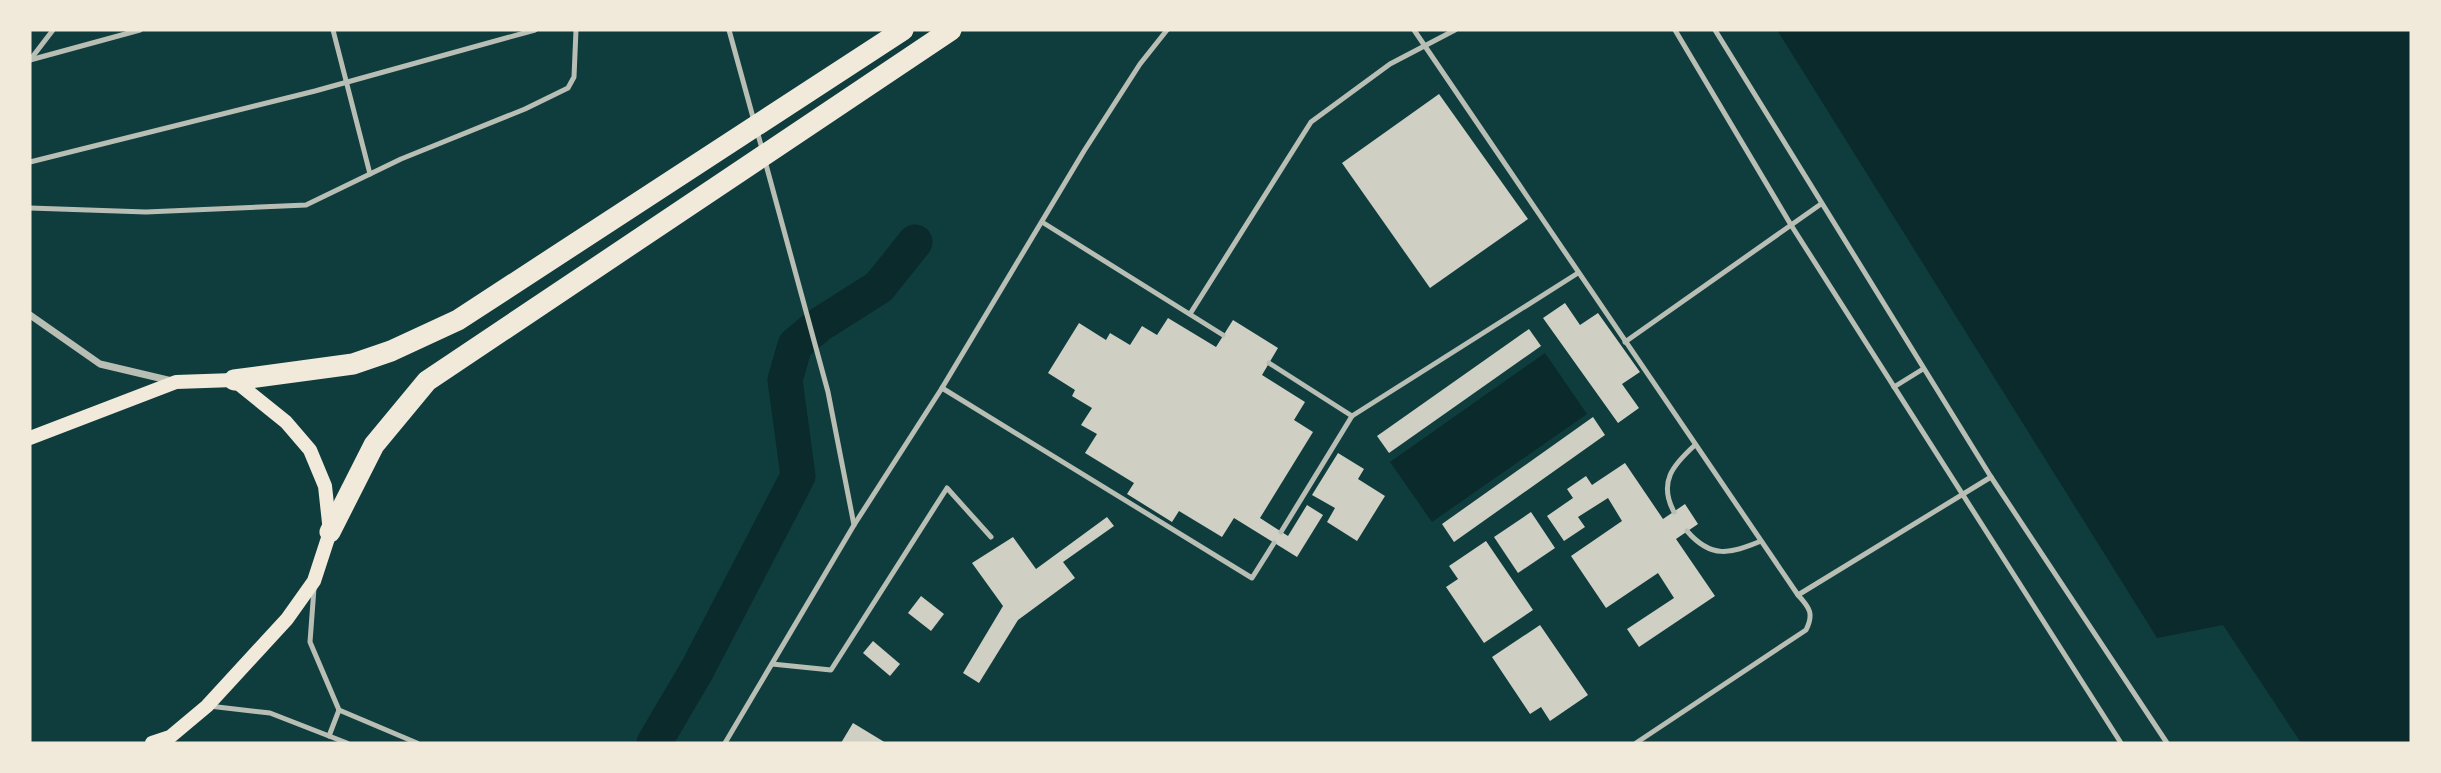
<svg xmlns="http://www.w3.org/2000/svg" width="2441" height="773" viewBox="0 0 2441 773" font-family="'Work Sans',sans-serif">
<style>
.water{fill:#0a2a2b}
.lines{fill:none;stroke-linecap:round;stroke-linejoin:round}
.river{stroke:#0a2a2b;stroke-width:35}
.building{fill:#cfcfc3}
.service{stroke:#b8beb3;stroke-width:5}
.minor{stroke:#b8beb3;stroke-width:7}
.secondary{stroke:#f1e9da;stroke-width:14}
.motorway{stroke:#f1e9da;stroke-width:21}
</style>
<rect width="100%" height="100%" fill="#0f3d3e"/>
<g class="water">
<path d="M1777,30H2411V743H2301L2223,625L2157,638Z"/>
<path d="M1545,353L1587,414L1432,522L1390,462Z"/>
</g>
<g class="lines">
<path class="river" d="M654,743L697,670L798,476L785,380L795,345L819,325L879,287L915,242"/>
</g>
<g class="building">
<path d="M1439,94L1528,219L1430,288L1342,163Z"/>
<path d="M1565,303L1580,325L1598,313L1640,372L1622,384L1639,408L1618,423L1543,318Z"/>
<path d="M1168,318L1216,347L1233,320L1278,348L1262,375L1305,402L1294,420L1313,432L1260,518L1288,536L1307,505L1323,515L1297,557L1234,518L1222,537L1179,511L1172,522L1127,494L1134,483L1085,453L1097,434L1081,425L1092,408L1072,396L1075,390L1048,373L1079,323L1106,340L1110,333L1130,345L1142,326L1157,335Z"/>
<path d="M1529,329L1541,346L1389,453L1377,436Z"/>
<path d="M1593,417L1605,435L1454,542L1442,524Z"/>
<path d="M1338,453L1364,469L1358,479L1385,496L1357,541L1327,522L1335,508L1312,495Z"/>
<path d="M1625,463L1663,519L1685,504L1698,524L1676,539L1715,596L1639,647L1627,629L1674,598L1658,573L1606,608L1571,556L1622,521L1608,498L1578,517L1585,527L1564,541L1547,516L1573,498L1567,489L1586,476L1592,485Z"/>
<path d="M1531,512L1555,548L1518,573L1494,537Z"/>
<path d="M1107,517L1114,526L1063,562L1075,578L1018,620L979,683L963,673L1003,606L972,563L1013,537L1036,569Z"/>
<path d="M1486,541L1533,610L1484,643L1446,587L1458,579L1449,566Z"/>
<path d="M921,596L944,614L931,631L908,613Z"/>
<path d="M1540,625L1588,695L1550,721L1541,707L1530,714L1492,657Z"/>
<path d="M873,641L900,664L890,676L863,653Z"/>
<path d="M853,723L886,743H841Z"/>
</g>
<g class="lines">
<g class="service">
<path d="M333,30L370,174"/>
<path d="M729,30L754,121"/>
<path d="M1414,30L1798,595L1991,477"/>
<path d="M1675,30L1791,225L2121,743"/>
<path d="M1715,30L1991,477L2167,743"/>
<path d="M30,60L140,30"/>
<path d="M30,60L53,30"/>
<path d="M757,131L763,152"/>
<path d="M765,161L828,392L854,525"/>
<path d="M30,162L315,91L535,30"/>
<path d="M30,208L146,212L306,205L401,159L525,109L568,88L574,77L576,30"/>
<path d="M1042,222L1223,335"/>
<path d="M1190,314L1311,122L1390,64L1455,30"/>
<path d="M1625,342L1821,204"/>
<path d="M1269,363L1352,416L1578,273"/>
<path d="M1894,387L1923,369"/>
<path d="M942,388L1252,578L1274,543"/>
<path d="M1674,512C1658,482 1673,465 1695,445"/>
<path d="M1687,531C1711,559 1730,554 1761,541"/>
<path d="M1281,532L1352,416"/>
<path d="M314,588L310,642L339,710L417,743"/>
<path d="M772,664L831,670L947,488L991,537"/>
<path d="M209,706L270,713L347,743"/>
<path d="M329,736L339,710"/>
<path d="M725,743L854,525L942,388L1084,151L1140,64L1167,30"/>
<path d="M1636,743L1806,630C1814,614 1810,608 1798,595"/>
</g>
<path class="minor" d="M30,315L100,364L172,381"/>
<path class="secondary" d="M30,438L176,382L234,380L286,422L310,450L325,486L330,532L314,581L287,619L207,706L170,737L152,743"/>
<g class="motorway">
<path d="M234,380L353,364L391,351L458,320L903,30"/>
<path d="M330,532L374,445L427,381L951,30"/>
</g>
</g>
<rect width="2441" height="773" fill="none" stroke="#f1e9da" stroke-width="63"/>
</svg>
